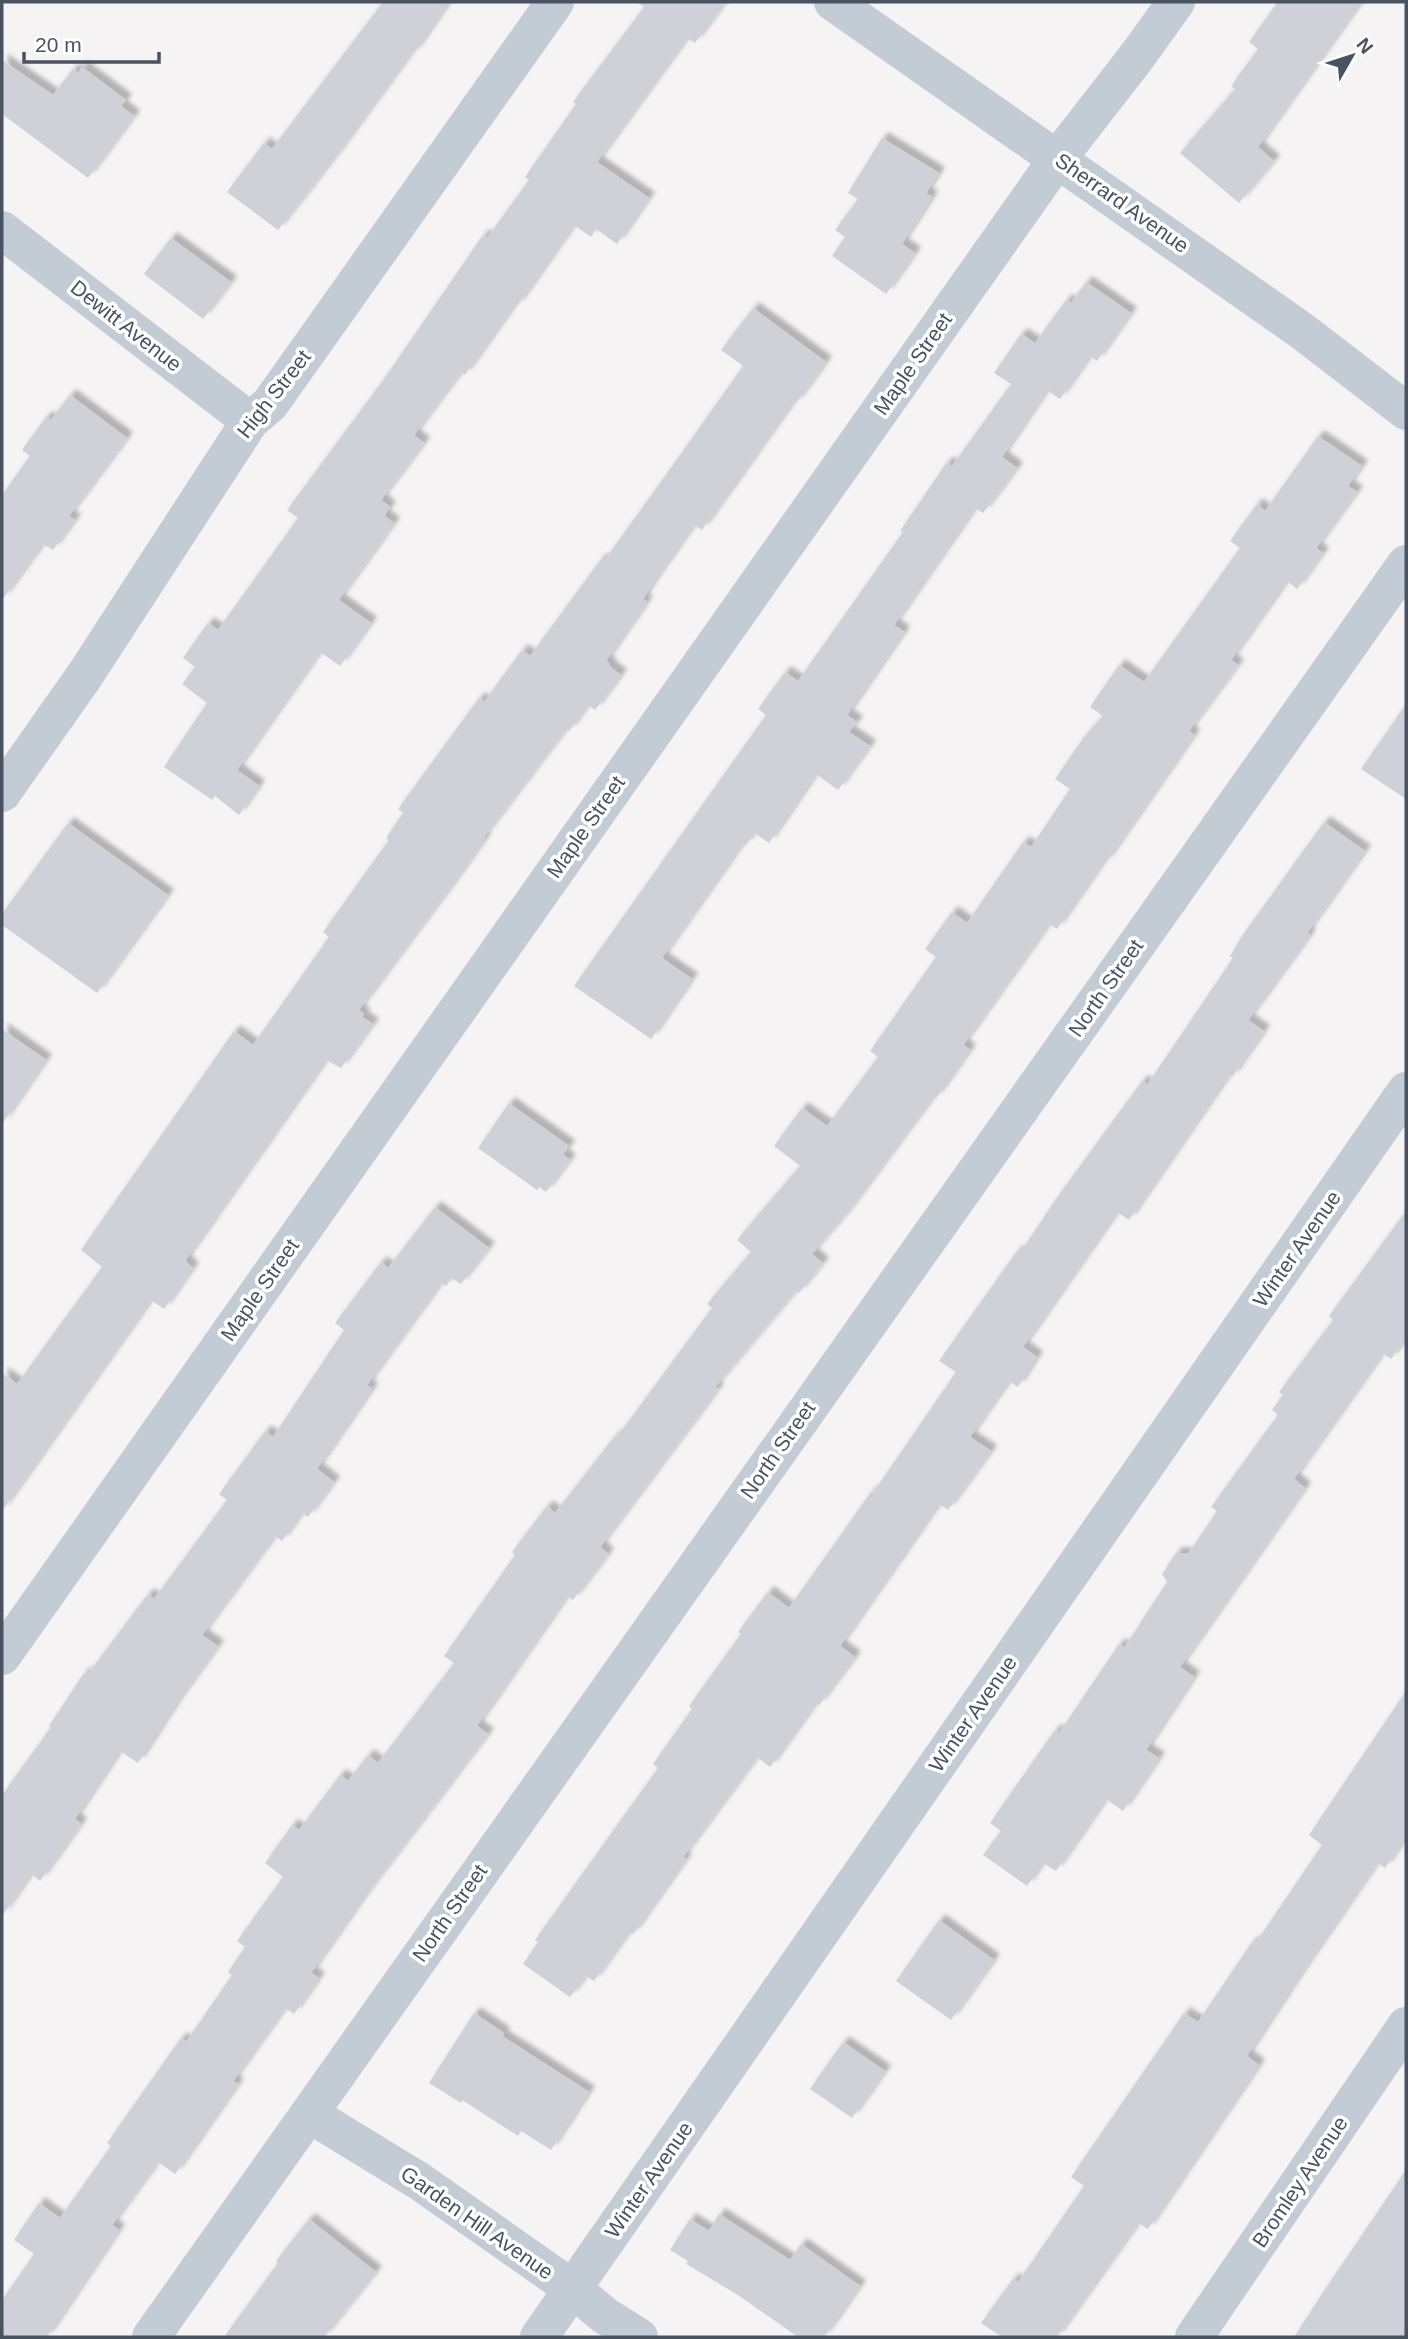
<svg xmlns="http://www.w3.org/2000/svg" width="1408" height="2339" viewBox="0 0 1408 2339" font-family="Helvetica,sans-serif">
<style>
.building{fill:#cfd1d8;filter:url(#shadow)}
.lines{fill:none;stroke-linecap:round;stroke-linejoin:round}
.minor{stroke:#c3cbd4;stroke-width:38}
.labels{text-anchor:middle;stroke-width:7;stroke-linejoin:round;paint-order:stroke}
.street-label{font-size:21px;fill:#495362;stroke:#fff}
</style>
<defs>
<filter id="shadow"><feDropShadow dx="6" dy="-6" stdDeviation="2" flood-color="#0004"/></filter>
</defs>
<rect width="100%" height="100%" fill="#f5f3f3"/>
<g class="building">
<path d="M383,2H449L414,53L412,52L341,149L278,230L227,192L264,143L272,149Z"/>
<path d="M637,2H725L695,43L687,38L597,162L649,198L617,244L596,229L591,237L574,225L517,306L515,304L465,375L461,372L414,435L424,443L381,500L390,507L384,516L394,523L339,600L371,623L340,666L320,652L237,770L259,786L239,815L215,796L212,800L164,767L207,703L182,684L195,667L183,658L208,623L218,630L298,518L287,510L384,379L483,235L487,238L529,180L525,177L576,104L573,102L644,7Z"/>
<path d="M1278,2H1361L1258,147L1274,161L1239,203L1180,153L1235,89L1231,86L1258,49L1249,42Z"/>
<path d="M2,60L53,95L73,69L78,73L82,67L126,100L121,106L134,116L88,178L2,114Z"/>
<path d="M882,138L939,173L926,193L932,197L902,244L915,253L886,294L832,256L845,237L835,230L858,199L848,193Z"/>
<path d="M171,238L231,282L203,319L144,274Z"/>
<path d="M1086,282L1131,313L1097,361L1090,356L1060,399L1047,390L1002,457L1017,468L983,513L975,508L894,625L904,632L847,715L857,722L849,732L870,746L838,790L816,774L769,843L754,833L746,845L743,843L662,958L692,979L651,1039L574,986L766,715L758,709L785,672L798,681L903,532L900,531L947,462L952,466L1011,384L994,373L1021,334L1035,343L1066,300L1071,303Z"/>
<path d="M753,308L826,362L796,403L794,401L702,530L694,525L655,580L643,599L647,602L606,661L610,664L609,666L621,675L595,710L588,705L569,731L566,729L483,838L485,839L452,885L359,1010L364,1014L362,1017L373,1024L341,1068L326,1060L185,1261L193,1268L164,1309L151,1300L2,1511V1373L17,1384L102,1267L81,1250L234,1031L253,1045L329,937L323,932L389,840L386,838L403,813L398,809L479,698L484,702L522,650L530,656L601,559L604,561L678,458L743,366L721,350Z"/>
<path d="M70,395L127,438L69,516L75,520L53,550L43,544L2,600V495L30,456L22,450L46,417L51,420Z"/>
<path d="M1318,436L1362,466L1348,486L1357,492L1316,548L1323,553L1297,589L1287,581L1231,660L1238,665L1189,731L1194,735L1106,862L1104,861L1057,929L1049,924L963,1045L970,1050L936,1098L934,1096L847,1213L812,1254L823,1263L799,1293L796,1291L715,1387L718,1389L600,1547L608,1554L573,1600L567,1596L477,1726L488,1734L364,1897L311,1973L319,1978L294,2014L285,2008L233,2081L238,2084L175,2174L158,2162L112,2225L119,2230L47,2337H2V2300L34,2254L14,2240L39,2203L60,2218L111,2146L107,2143L181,2038L186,2042L232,1975L228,1972L245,1947L237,1941L283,1877L265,1863L292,1825L299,1830L340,1775L348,1781L368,1755L378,1763L454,1663L444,1656L515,1555L512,1552L547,1506L555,1513L615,1436L617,1437L712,1308L707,1304L751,1252L737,1240L800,1166L774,1146L802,1108L827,1126L878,1057L870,1051L936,957L925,949L952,912L967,923L1023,842L1031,847L1070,789L1055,779L1084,737L1103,716L1090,707L1119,665L1144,682L1240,548L1230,541L1257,504L1265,511Z"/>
<path d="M1406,704V799L1361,769Z"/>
<path d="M1324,822L1365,851L1307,933L1310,935L1248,1020L1264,1031L1232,1077L1229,1075L1129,1220L1117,1212L1023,1347L1037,1357L1018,1387L1009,1381L970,1437L991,1451L948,1510L939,1504L840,1646L855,1657L819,1705L816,1703L770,1767L757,1757L683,1857L686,1859L633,1934L630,1933L628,1937L626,1936L594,1981L586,1976L570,1997L523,1964L538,1942L535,1940L658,1768L653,1764L692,1709L689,1706L741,1634L738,1632L768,1592L789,1608L871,1492L873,1493L956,1372L939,1361L1017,1251L1020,1253L1056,1199L1142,1081L1147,1085L1233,958L1230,956L1242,936Z"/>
<path d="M68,823L168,895L97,993L2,925V914Z"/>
<path d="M2,1029L46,1060L2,1124Z"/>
<path d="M509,1103L569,1146L563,1155L570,1160L546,1192L539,1187L537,1190L478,1148Z"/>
<path d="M435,1207L489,1248L461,1284L452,1278L446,1286L441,1283L367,1385L372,1389L317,1469L334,1482L308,1517L302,1513L282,1541L275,1536L202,1635L218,1646L176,1704L138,1763L120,1751L75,1819L81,1824L40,1881L31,1874L2,1916V1795L51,1727L49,1726L84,1673L87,1675L148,1594L154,1599L227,1500L219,1494L265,1431L273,1437L344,1330L335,1323L381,1262L388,1268Z"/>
<path d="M1406,1211V1338L1391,1359L1383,1353L1294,1479L1305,1488L1180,1667L1194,1677L1146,1750L1159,1758L1123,1811L1106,1799L1056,1871L1043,1863L1027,1886L983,1855L1001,1831L990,1823L1055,1730L1059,1733L1119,1644L1124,1648L1167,1582L1162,1574L1176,1553L1188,1554L1217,1511L1211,1507L1278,1415L1272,1410L1283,1395L1279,1392L1333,1320L1329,1316Z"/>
<path d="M1406,1691V1837L1385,1868L1377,1863L1300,1975L1247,2056L1259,2065L1148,2229L1138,2223L1057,2337H1002L981,2323L1013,2279L1018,2282L1084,2186L1071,2177L1184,2013L1198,2022L1252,1942L1255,1944L1322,1845L1309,1835Z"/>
<path d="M939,1920L994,1960L951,2020L896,1981Z"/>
<path d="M474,2013L504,2033L502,2036L589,2092L551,2150L521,2131L518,2136L462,2100L461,2103L429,2083Z"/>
<path d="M843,2042L885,2071L852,2118L810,2089Z"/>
<path d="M1406,2170V2337H1294L1324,2291Z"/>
<path d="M719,2214L790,2260L801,2244L860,2286L824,2337H798L738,2295L686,2264L688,2261L670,2250L690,2219L709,2231Z"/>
<path d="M309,2219L376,2272L324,2337H224L278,2263L276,2261Z"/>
</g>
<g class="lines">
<g class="minor">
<path d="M833,2L1302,331L1406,411"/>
<path d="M2,230L250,421"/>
<path d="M2,793L85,675L250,421L270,404L555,2"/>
<path d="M2,1656L1058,158L1138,55L1176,2"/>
<path d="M311,2115L419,2181L573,2289L604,2315L639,2337"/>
<path d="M151,2337L1406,564"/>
<path d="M539,2337L1406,1091"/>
<path d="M1194,2337L1406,2026"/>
</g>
</g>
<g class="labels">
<g class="street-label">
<text transform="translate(1122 203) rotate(35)" y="7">Sherrard Avenue</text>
<text transform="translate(126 326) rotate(38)" y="7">Dewitt Avenue</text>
<text transform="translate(913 364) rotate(-55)" y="7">Maple Street</text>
<text transform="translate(274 394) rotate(-52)" y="7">High Street</text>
<text transform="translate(586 827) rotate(-55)" y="7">Maple Street</text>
<text transform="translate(1106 988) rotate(-55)" y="7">North Street</text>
<text transform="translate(1297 1249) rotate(-55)" y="7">Winter Avenue</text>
<text transform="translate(260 1290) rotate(-55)" y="7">Maple Street</text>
<text transform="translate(778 1450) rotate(-55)" y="7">North Street</text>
<text transform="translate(973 1714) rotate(-55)" y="7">Winter Avenue</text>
<text transform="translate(450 1913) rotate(-55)" y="7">North Street</text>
<text transform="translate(649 2180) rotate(-55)" y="7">Winter Avenue</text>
<text transform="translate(1300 2182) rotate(-56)" y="7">Bromley Avenue</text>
<text transform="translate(477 2223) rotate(35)" y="7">Garden Hill Avenue</text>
</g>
</g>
<rect width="1408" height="2339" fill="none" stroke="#495362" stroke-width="7"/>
<g transform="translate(1352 56) rotate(51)" stroke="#ffffff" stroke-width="5" paint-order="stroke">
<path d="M0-5L12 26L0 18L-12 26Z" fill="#495362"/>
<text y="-10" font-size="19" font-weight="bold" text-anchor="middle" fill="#495362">N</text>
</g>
<path d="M24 52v10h135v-10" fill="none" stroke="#495362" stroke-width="3.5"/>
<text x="35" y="52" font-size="21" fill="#495362" stroke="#ffffff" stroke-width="5" paint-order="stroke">20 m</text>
</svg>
